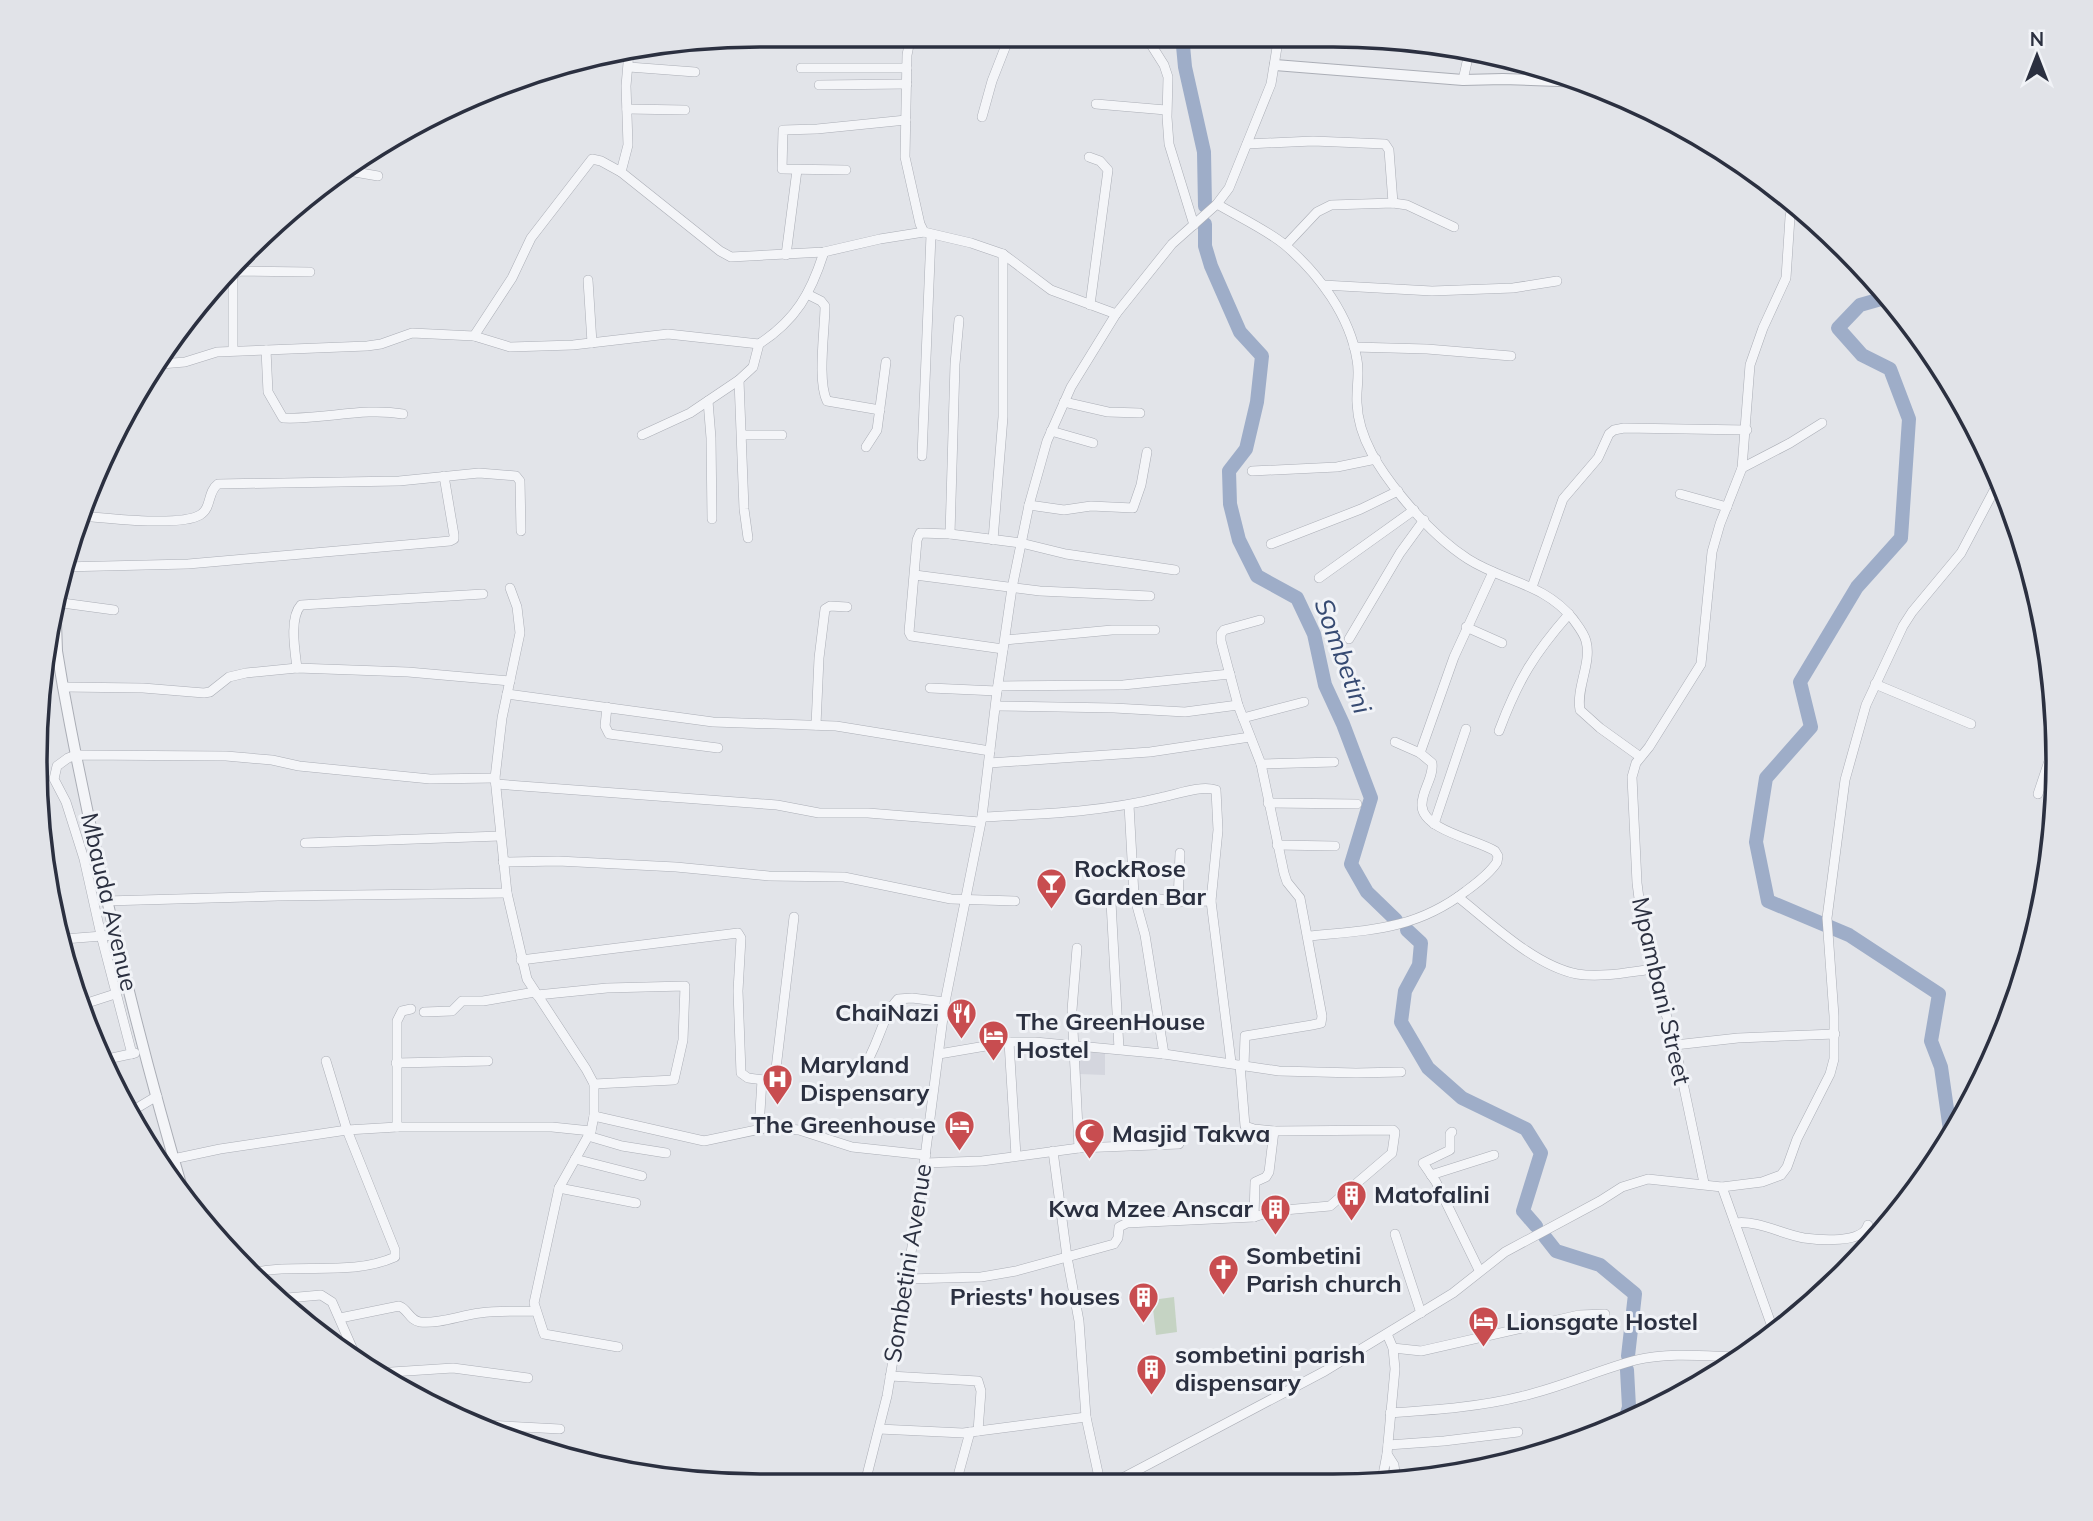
<svg xmlns="http://www.w3.org/2000/svg" width="2093" height="1521" viewBox="0 0 2093 1521" font-family="Mulish,sans-serif">
<style>
.built{fill:#d4d6de}
.green{fill:#c5d3c3}
.lines{fill:none;stroke-linecap:round;stroke-linejoin:round}
.river{stroke:#9eadc8;stroke-width:14}
.minor-casing{stroke:#abaeb6;stroke-width:10}
.tertiary-casing{stroke:#abaeb6;stroke-width:12}
.minor{stroke:#f4f5f8;stroke-width:9}
.tertiary{stroke:#f4f5f8;stroke-width:10}
.labels{text-anchor:middle;stroke-width:6;stroke-linejoin:round;paint-order:stroke}
.poi-label{font-size:24px;font-weight:bold;fill:#2b3040;stroke:#f1f3f7;text-anchor:start}
.street-label{font-size:24px;fill:#2b3040;stroke:#f1f3f7}
.water-label{font-size:26px;font-style:italic;fill:#364a72;stroke:#f1f3f7}
.rim{fill:none;stroke:#2b3040;stroke-width:3.5}
</style>
<rect width="100%" height="100%" fill="#e2e4e9"/>
<path class="built" d="M1079,1050L1105,1053V1075L1079,1074Z"/>
<path class="green" d="M1174,1297L1177,1332L1156,1335L1152,1300Z"/>
<g class="lines">
<g class="river">
<path d="M1182,35L1185,67L1204,152L1205,206"/>
<path d="M1205,224V246L1211,266L1240,332L1262,356L1257,402L1246,449L1229,471L1230,504L1239,540L1257,576L1297,598L1314,634L1325,685L1343,724L1371,798L1351,864L1367,892L1396,920"/>
<path d="M1888,297L1860,305L1838,328L1862,355L1890,369L1909,419L1901,538L1857,587L1800,682L1811,727L1766,778L1756,842L1768,901L1849,935L1939,994L1931,1041L1941,1067L1951,1137"/>
<path d="M1407,930L1421,943L1419,965L1405,991L1401,1022L1428,1068L1462,1098L1526,1129L1541,1153L1523,1211L1536,1226"/>
<path d="M1545,1237L1556,1251L1600,1265L1635,1294L1628,1356"/>
<path d="M1624,1423L1629,1407L1627,1370"/>
</g>
<defs>
<g id="minor">
<path d="M911,35L907,55L905,157L920,224L924,232L971,243L1003,254L1051,290L1116,314"/>
<path d="M1145,35L1164,65L1168,77L1167,117L1169,144L1194,225"/>
<path d="M629,67L695,72"/>
<path d="M801,68H907"/>
<path d="M1463,80L1469,53"/>
<path d="M819,85L907,84"/>
<path d="M1096,104L1166,110"/>
<path d="M627,109L685,110"/>
<path d="M982,117L992,81L1010,35"/>
<path d="M1247,144L1313,141L1385,144L1389,150L1393,203"/>
<path d="M1089,157L1100,161L1108,170L1090,305"/>
<path d="M343,170L378,176"/>
<path d="M846,170L782,169L783,130L817,129L906,120"/>
<path d="M621,172L628,145L626,86L629,52"/>
<path d="M1217,204C1237,216 1267,230 1285,245C1319,274 1350,316 1357,360C1360,374 1356,389 1357,403C1358,438 1380,470 1402,497C1420,519 1443,543 1468,559C1504,582 1544,583 1573,619C1578,626 1584,633 1586,641C1592,663 1576,687 1580,710L1600,728L1639,756"/>
<path d="M1286,245L1317,212L1331,205L1393,203L1407,205L1454,227"/>
<path d="M786,255L797,170"/>
<path d="M588,280L592,343"/>
<path d="M1323,285L1432,291L1513,288L1557,281"/>
<path d="M807,294L821,301L825,306C825,329 817,381 827,401L880,410"/>
<path d="M474,336L512,278L531,238L592,159L601,161L621,172L720,251L731,257L824,252L880,239L924,232"/>
<path d="M1354,347L1427,349L1511,356"/>
<path d="M233,350V275L240,271L310,272"/>
<path d="M266,350L268,392L283,418C323,420 363,407 403,414"/>
<path d="M161,364L185,362L217,352L367,346L381,344L412,333L474,336L510,347L573,345L668,334L759,344C796,320 811,293 824,252"/>
<path d="M739,380L744,509L748,538"/>
<path d="M708,401L711,438L712,519"/>
<path d="M1064,402L1108,412L1140,413"/>
<path d="M1051,431L1093,443"/>
<path d="M642,435L690,413L739,380L753,367L759,344"/>
<path d="M742,435H782"/>
<path d="M866,447L877,430L886,362"/>
<path d="M922,456L931,235"/>
<path d="M1742,468L1790,443L1822,423"/>
<path d="M1252,471L1337,467L1376,459"/>
<path d="M1680,494L1727,507"/>
<path d="M1029,505L1064,510L1091,506L1133,508L1141,485L1147,452"/>
<path d="M81,516C107,518 179,527 200,515C212,508 207,492 218,484L399,481L479,473L516,476L520,481L521,531"/>
<path d="M950,534L955,364L959,320"/>
<path d="M993,540L1003,417V254"/>
<path d="M1271,544L1361,509L1398,491"/>
<path d="M62,567L188,564L450,541L454,539V535L444,476"/>
<path d="M915,575L1040,591L1150,596"/>
<path d="M1319,578L1414,510"/>
<path d="M1532,587L1563,499L1598,458L1609,434L1614,430L1624,428L1747,430"/>
<path d="M510,588L517,607L520,633L502,718L495,778L507,893L527,979L586,1069L594,1084V1116L591,1131L559,1188L534,1303L544,1334L618,1347"/>
<path d="M55,602L114,610"/>
<path d="M1466,627L1502,643"/>
<path d="M1349,639L1400,553L1424,520"/>
<path d="M1005,640L1112,630H1155"/>
<path d="M1003,649L911,636L909,632L917,540L920,533L950,534L1021,543L1066,554L1175,570"/>
<path d="M297,668C295,651 289,618 301,605L483,594"/>
<path d="M1875,684L1971,724"/>
<path d="M998,686L1123,685L1230,674"/>
<path d="M63,687L143,688L204,693L210,692L229,677L246,673L297,668L408,672L510,681"/>
<path d="M930,688L997,691"/>
<path d="M507,694L713,722L836,726L990,751"/>
<path d="M996,706L1114,708L1185,712L1238,705"/>
<path d="M607,707L605,726L609,734L718,748"/>
<path d="M1243,718L1304,702"/>
<path d="M816,725L819,658L825,609L830,606L847,607"/>
<path d="M1499,731C1518,680 1534,654 1569,614"/>
<path d="M1420,753L1454,657L1493,572"/>
<path d="M989,763L1150,752L1250,737"/>
<path d="M1261,764L1334,762"/>
<path d="M496,784L777,805L819,813H868L980,822"/>
<path d="M2038,794L2056,740"/>
<path d="M1268,803L1357,804"/>
<path d="M1129,805L1134,895L1145,935L1164,1054"/>
<path d="M982,817C1043,814 1103,812 1163,797C1178,794 1201,785 1216,790L1218,830L1211,901L1231,1062"/>
<path d="M1434,824L1466,729"/>
<path d="M305,843L500,836"/>
<path d="M1277,845L1335,846"/>
<path d="M503,862L558,861L676,867L769,876L844,877L951,899L1015,901"/>
<path d="M1134,895L1178,902L1211,901"/>
<path d="M1458,897C1491,923 1535,966 1577,974C1601,978 1629,972 1653,969"/>
<path d="M106,901L278,896L507,893"/>
<path d="M1111,902L1119,1049"/>
<path d="M1178,902L1180,853"/>
<path d="M1309,936C1370,930 1415,930 1466,891C1477,883 1490,873 1497,862L1498,856L1495,851C1478,840 1423,830 1422,806C1421,791 1434,778 1432,763L1420,753L1395,742"/>
<path d="M64,939L115,935"/>
<path d="M1077,948L1072,1010L1079,1148"/>
<path d="M521,960L738,933L741,938L738,991L741,1073L748,1078L772,1081L775,1077L794,917"/>
<path d="M537,995L607,988L685,986L683,1040L674,1080L594,1084"/>
<path d="M81,1005L115,994"/>
<path d="M424,1012L452,1011L462,1001H483L535,992"/>
<path d="M1009,1042L1016,1156"/>
<path d="M1675,1045L1738,1038L1835,1034"/>
<path d="M132,1054L101,935L84,859L66,802L54,779L57,766L68,758L76,755L226,756L272,760L299,766L430,779L495,778"/>
<path d="M939,1054L1009,1042H1035L1164,1054L1279,1071L1356,1073L1401,1072"/>
<path d="M103,1060L135,1053"/>
<path d="M396,1063L488,1061"/>
<path d="M1244,1066L1245,1036L1312,1025L1321,1023L1322,1016L1300,898L1287,882L1284,873L1261,764L1238,705L1221,641V634L1224,630L1260,620"/>
<path d="M862,1070C878,1048 882,1016 898,999L912,998L945,1002"/>
<path d="M132,1111L157,1096"/>
<path d="M594,1116L704,1141L770,1127L799,1130L852,1147L926,1155"/>
<path d="M397,1127V1021L402,1011L411,1009"/>
<path d="M759,1128L762,1080"/>
<path d="M1452,1132L1450,1134V1150L1423,1163L1436,1182L1479,1270"/>
<path d="M588,1136L622,1146L666,1153"/>
<path d="M1053,1151L1067,1257L1079,1321L1086,1417L1100,1482"/>
<path d="M173,1159L220,1149L347,1130L397,1127H552L591,1131"/>
<path d="M575,1159L642,1176"/>
<path d="M925,1163L982,1161L1079,1148L1179,1144"/>
<path d="M1431,1175L1494,1155"/>
<path d="M1704,1183L1675,1045L1653,969L1641,914L1637,883L1632,777L1636,763L1649,747L1701,664L1712,552L1720,524L1742,468L1750,365L1763,328L1786,278L1790,217L1793,201"/>
<path d="M1722,1187L1775,1335"/>
<path d="M559,1188L636,1203"/>
<path d="M1254,1217L1255,1182L1266,1177L1269,1172L1274,1131"/>
<path d="M1735,1223C1758,1220 1781,1234 1804,1238C1819,1240 1863,1244 1868,1225"/>
<path d="M1395,1234L1421,1313"/>
<path d="M251,1273C298,1262 350,1277 395,1257V1250L347,1130L326,1061"/>
<path d="M907,1279L981,1277L1016,1271L1114,1244L1118,1238L1119,1227L1127,1223L1254,1217L1273,1211L1330,1206L1392,1153L1395,1132L1393,1130L1274,1131L1254,1129L1245,1126L1240,1065"/>
<path d="M276,1299L321,1295L332,1302L357,1359"/>
<path d="M340,1318L399,1306C408,1309 409,1320 420,1322C440,1324 461,1315 480,1313C498,1310 517,1312 535,1311"/>
<path d="M1393,1348L1421,1351L1579,1315L1605,1314"/>
<path d="M376,1373L453,1368L528,1378"/>
<path d="M890,1376L978,1381L981,1391L978,1431"/>
<path d="M1390,1413C1434,1410 1480,1407 1523,1396C1562,1387 1598,1370 1636,1360C1669,1352 1705,1356 1738,1357"/>
<path d="M485,1425L560,1429"/>
<path d="M879,1429L963,1433L1086,1417"/>
<path d="M1388,1445L1444,1441L1518,1432"/>
<path d="M1387,1454L1394,1465L1396,1480"/>
<path d="M1382,1480L1387,1454L1395,1369L1393,1348L1387,1334"/>
<path d="M1115,1482L1325,1371L1453,1293L1505,1252L1600,1201L1622,1187L1648,1179L1722,1187L1762,1182L1781,1175L1787,1167L1797,1139L1830,1074L1834,1059V1016L1827,918L1845,780L1866,705L1903,626L1912,612L1961,553L1999,481"/>
<path d="M865,1483L887,1396L918,1211L945,1002L982,817L997,691L1012,588L1029,505L1047,441L1071,387L1116,314L1172,244L1217,204L1229,188L1271,84L1279,35"/>
<path d="M956,1483L970,1432"/>
</g>
<g id="tertiary">
<path d="M1275,65L1463,80L1503,79L1586,82"/>
<path d="M55,595L57,651L63,687C95,862 137,1035 187,1205"/>
</g>
</defs>
<use href="#minor" class="minor-casing"/>
<use href="#tertiary" class="tertiary-casing"/>
<use href="#minor" class="minor"/>
<use href="#tertiary" class="tertiary"/>
</g>
<defs>
<symbol id="bar-pin" viewBox="-11 -11 22 30"><path d="M0 17L-7.5 6A9.5 9.5 0 1 1 7.5 6Z" fill="#c84d50" stroke="#f1f3f7"/><path d="M-6-5H6L.8 .8V4.5H3.5V6h-7V4.5H-.8V.8Z" fill="#fff"/></symbol>
<symbol id="restaurant-pin" viewBox="-11 -11 22 30"><path d="M0 17L-7.5 6A9.5 9.5 0 1 1 7.5 6Z" fill="#c84d50" stroke="#f1f3f7"/><path d="M-5-6h1v4h1v-4h1v4h1v-4h1v5L-1.5 .5V6h-2V.5L-5-1ZM5-6V6H3V1.5H1.5Q1.5-4 5-6Z" fill="#fff"/></symbol>
<symbol id="hotel-pin" viewBox="-11 -11 22 30"><path d="M0 17L-7.5 6A9.5 9.5 0 1 1 7.5 6Z" fill="#c84d50" stroke="#f1f3f7"/><path d="M-6-4.5h1.5V1H6V5H4.5V3h-9V5H-6ZM-4 0a1.8 1.8 0 1 1 3.6 0ZM.5 0V-2.5h3Q6-2.5 6 0Z" fill="#fff"/></symbol>
<symbol id="hospital-pin" viewBox="-11 -11 22 30"><path d="M0 17L-7.5 6A9.5 9.5 0 1 1 7.5 6Z" fill="#c84d50" stroke="#f1f3f7"/><path d="M-5-5h3v3.5h4V-5h3V5h-3V1.5h-4V5h-3Z" fill="#fff"/></symbol>
<symbol id="mosque-pin" viewBox="-11 -11 22 30"><path d="M0 17L-7.5 6A9.5 9.5 0 1 1 7.5 6Z" fill="#c84d50" stroke="#f1f3f7"/><path d="M3.5-4.9A6 6 0 1 0 3.5 4.9A5 5 0 1 1 3.5-4.9Z" fill="#fff"/></symbol>
<symbol id="building-pin" viewBox="-11 -11 22 30"><path d="M0 17L-7.5 6A9.5 9.5 0 1 1 7.5 6Z" fill="#c84d50" stroke="#f1f3f7"/><path d="M-4-6H4V6H1V3H-1V6H-4ZM-2.5-4.3h1.7v1.8h-1.7ZM.8-4.3h1.7v1.8H.8ZM-2.5-1h1.7V.8h-1.7ZM.8-1h1.7V.8H.8Z" fill="#fff"/></symbol>
<symbol id="church-pin" viewBox="-11 -11 22 30"><path d="M0 17L-7.5 6A9.5 9.5 0 1 1 7.5 6Z" fill="#c84d50" stroke="#f1f3f7"/><path d="M-1.2-6h2.4v3.5h3.3v2.4h-3.3V6h-2.4V-.1h-3.3v-2.4h3.3Z" fill="#fff"/></symbol>
</defs>
<g fill-rule="evenodd">
<use href="#bar-pin" x="1034" y="866" width="35" height="47"/>
<use href="#restaurant-pin" x="944" y="996" width="35" height="47"/>
<use href="#hotel-pin" x="976" y="1018" width="35" height="47"/>
<use href="#hospital-pin" x="760" y="1062" width="35" height="47"/>
<use href="#hotel-pin" x="942" y="1108" width="35" height="47"/>
<use href="#mosque-pin" x="1072" y="1116" width="35" height="47"/>
<use href="#building-pin" x="1334" y="1178" width="35" height="47"/>
<use href="#building-pin" x="1258" y="1192" width="35" height="47"/>
<use href="#church-pin" x="1206" y="1252" width="35" height="47"/>
<use href="#building-pin" x="1126" y="1280" width="35" height="47"/>
<use href="#hotel-pin" x="1466" y="1304" width="35" height="47"/>
<use href="#building-pin" x="1134" y="1352" width="35" height="47"/>
</g>
<g class="labels">
<g class="poi-label">
<text x="1074" y="877">RockRose<tspan x="1074" dy="28">Garden Bar</tspan></text>
<text x="939" y="1021" text-anchor="end">ChaiNazi</text>
<text x="1016" y="1030">The GreenHouse<tspan x="1016" dy="28">Hostel</tspan></text>
<text x="800" y="1073">Maryland<tspan x="800" dy="28">Dispensary</tspan></text>
<text x="936" y="1133" text-anchor="end">The Greenhouse</text>
<text x="1112" y="1142">Masjid Takwa</text>
<text x="1374" y="1203">Matofalini</text>
<text x="1253" y="1217" text-anchor="end">Kwa Mzee Anscar</text>
<text x="1246" y="1264">Sombetini<tspan x="1246" dy="28">Parish church</tspan></text>
<text x="1120" y="1305" text-anchor="end">Priests' houses</text>
<text x="1506" y="1330">Lionsgate Hostel</text>
<text x="1175" y="1363">sombetini parish<tspan x="1175" dy="28">dispensary</tspan></text>
</g>
<g class="street-label">
<text transform="translate(109 902) rotate(77)" y="8">Mbauda Avenue</text>
<text transform="translate(1661 991) rotate(77)" y="8">Mpambani Street</text>
<text transform="translate(908 1263) rotate(-81)" y="8">Sombetini Avenue</text>
</g>
<g class="water-label">
<text transform="translate(1343 656) rotate(70)" y="9">Sombetini</text>
</g>
</g>
<path d="M0 0H2093V1521H0ZM760 47H1333A713 713 0 0 1 2046 760V761A713 713 0 0 1 1333 1474H760A713 713 0 0 1 47 761V760A713 713 0 0 1 760 47Z" fill="#e1e3e8" fill-rule="evenodd"/>
<path class="rim" d="M760 47H1333A713 713 0 0 1 2046 760V761A713 713 0 0 1 1333 1474H760A713 713 0 0 1 47 761V760A713 713 0 0 1 760 47Z"/>
<g transform="translate(2037 56)" stroke="#f1f3f7" stroke-width="5" paint-order="stroke">
<path d="M0-5L12 26L0 18L-12 26Z" fill="#2b3040"/>
<text y="-10" font-size="19" font-weight="bold" text-anchor="middle" fill="#2b3040">N</text>
</g>
</svg>
